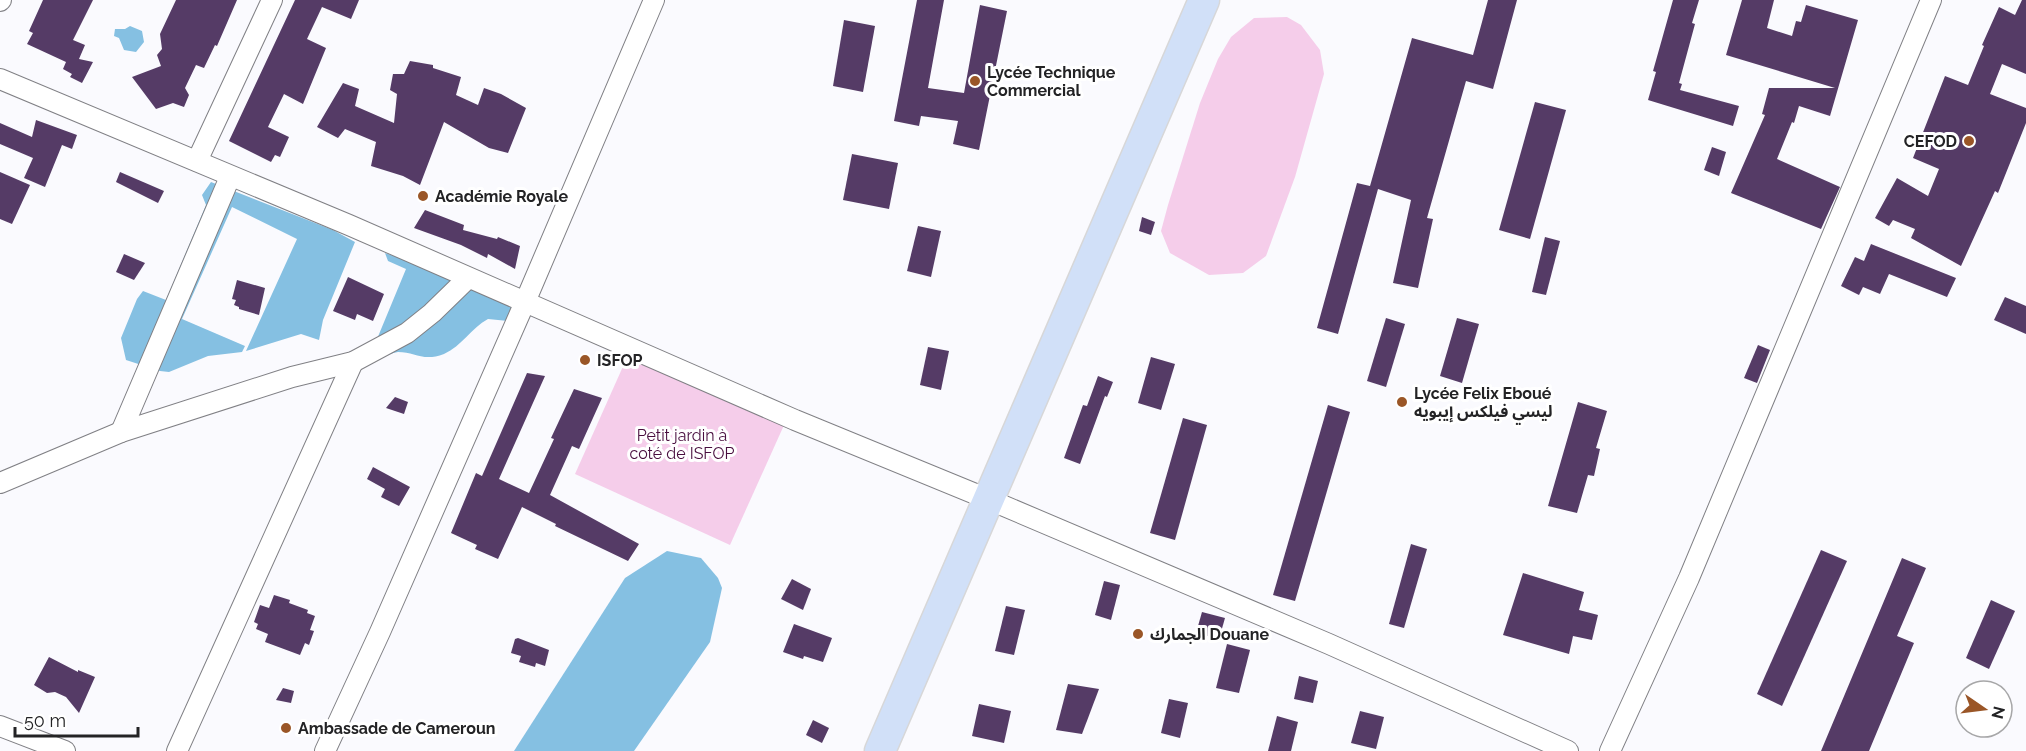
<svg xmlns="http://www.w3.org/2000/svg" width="2026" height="751" viewBox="0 0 2026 751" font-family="Raleway,'Noto Sans Arabic',sans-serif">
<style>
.green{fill:#f5cdea}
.water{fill:#85c0e2}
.building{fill:#553b66}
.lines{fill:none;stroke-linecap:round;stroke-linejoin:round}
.street-casing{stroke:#808085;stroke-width:22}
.primary-casing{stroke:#d7d7d8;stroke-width:33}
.street{stroke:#fff;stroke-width:20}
.primary{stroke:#d1e0f8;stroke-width:30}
.poi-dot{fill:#9a5627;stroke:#fff;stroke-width:2}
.labels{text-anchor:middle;stroke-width:6;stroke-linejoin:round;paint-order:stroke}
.poi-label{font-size:16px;font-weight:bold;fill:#232325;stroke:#fff;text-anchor:start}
.park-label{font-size:16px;fill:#490e3f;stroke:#fff}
</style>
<rect width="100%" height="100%" fill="#fafafe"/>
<g class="green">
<path d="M1287,17L1301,25L1320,50L1324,74L1295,177L1266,256L1243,273L1209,275L1170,253L1161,231L1168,205L1200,103L1218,59L1231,37L1254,18Z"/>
<path d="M633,344L789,414L730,545L575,474Z"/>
</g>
<g class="water">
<path d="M130,26L142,31L144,42L136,52L124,50L119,38L114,36L115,29H125Z"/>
<path d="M211,182L333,230L355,242L323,320L319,340L301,334L246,351L297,239L232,207L182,319L245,346L242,352L208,356L169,372L160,371L126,360L121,338L137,299L143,291L166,300L206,205L202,195Z"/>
<path d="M385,253L415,263L515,306L508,321L488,319C471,328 462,346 444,354C423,362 415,352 398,352C392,353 385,356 380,358L377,339L406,269L388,261Z"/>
<path d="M667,551L701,558L718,578L722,588L710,642L634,751H514L625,578Z"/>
</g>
<g class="building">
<path d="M43,0H93L73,40L85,45L79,59L93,62L82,83L70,77L72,74L63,69L66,62L27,44L33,33L29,31Z"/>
<path d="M176,0H237L217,46L215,45L204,68L196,65L185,88L189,95L184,107L173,103L156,109L132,77L161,66L157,55L162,49L160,34Z"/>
<path d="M295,0H359L351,19L322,7L307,39L326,48L303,104L284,94L268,127L289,137L280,157L275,155L271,162L229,141Z"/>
<path d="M917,0H944L928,88L964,93L980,5L1007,11L979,150L953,144L958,121L921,116L919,126L894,121Z"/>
<path d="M1488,0H1517L1493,89L1466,81L1427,218L1433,219L1418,288L1393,283L1411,200L1378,189L1338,334L1317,328L1357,183L1370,186L1412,38L1473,55Z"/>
<path d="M1673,0H1699L1692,23L1695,24L1679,83L1682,84L1680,90L1739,106L1733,126L1648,100L1656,72L1653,71Z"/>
<path d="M1742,0H1774L1767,28L1792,36L1796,21L1801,22L1806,5L1858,20L1830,116L1799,106L1794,123L1792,122L1777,159L1840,187L1821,229L1731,193L1765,115L1762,114L1769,88H1835L1726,55Z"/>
<path d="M2022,0H2026V74L2002,64L1990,94L2026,108V123L1998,193L1995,191L1961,266L1911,238L1915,229L1893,220L1889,226L1875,218L1897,178L1928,196L1939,169L1913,158L1945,76L1968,85L1984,46L1982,45L1999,7L2015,15Z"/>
<path d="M844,20L875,26L863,92L833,86Z"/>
<path d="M410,61L433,65V68L461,77L456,95L478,105L484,88L501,94L526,108L508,153L489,148L444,122L420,185L403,176L371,166L376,142L345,129L338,138L317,127L343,83L359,89L355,106L394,123L397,94L390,90L393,74H404Z"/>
<path d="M1535,102L1566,110L1530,239L1499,230Z"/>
<path d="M36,120L77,135L72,149L62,145L45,187L24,178L33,158L0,144V123L32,137Z"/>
<path d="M1712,147L1726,152L1719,176L1704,170Z"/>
<path d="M852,154L898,163L889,209L843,200Z"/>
<path d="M0,172L30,185L12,224L0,219Z"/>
<path d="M120,172L164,191L158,203L116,182Z"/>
<path d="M425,210L464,225L463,230L497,239L498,237L520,246L515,269L488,254L487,258L461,245L414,228Z"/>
<path d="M1142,217L1155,222L1151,235L1139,231Z"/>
<path d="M918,226L941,231L931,277L907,271Z"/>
<path d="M1545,237L1560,241L1546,295L1532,292Z"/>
<path d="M1871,244L1956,278L1947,297L1889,274L1880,294L1863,287L1859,295L1841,286L1855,257L1864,261Z"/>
<path d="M124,254L145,263L134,280L116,272Z"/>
<path d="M348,277L384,294L373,321L357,314L355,320L333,311Z"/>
<path d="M237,280L265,288L259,315L239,309V307L234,305L236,300L232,299Z"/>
<path d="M2005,297L2026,306V334L1994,320Z"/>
<path d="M1386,318L1405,324L1386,387L1367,381Z"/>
<path d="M1457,318L1479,324L1462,383L1440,376Z"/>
<path d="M1758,345L1770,350L1757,383L1744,378Z"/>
<path d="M928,347L949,351L941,390L920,385Z"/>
<path d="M1151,357L1175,364L1161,410L1138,403Z"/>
<path d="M527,373L545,376L499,479L529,493L554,439L551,438L574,389L602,398L579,449L572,446L550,495L639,544L628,561L555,526L556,524L522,507L498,559L475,549L477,545L451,533L476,473L482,476Z"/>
<path d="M1098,376L1113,382L1107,397L1105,396L1080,464L1064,458L1083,405L1087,406Z"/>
<path d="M395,397L408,402L404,414L386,408Z"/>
<path d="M1578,402L1607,411L1596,448L1600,449L1594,476L1588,475L1577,513L1548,506Z"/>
<path d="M1328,405L1350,412L1295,601L1273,595Z"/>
<path d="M1183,418L1207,425L1175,540L1150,533Z"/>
<path d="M373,467L410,487L399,506L381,497L385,489L367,479Z"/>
<path d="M1411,544L1427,549L1404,628L1389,624Z"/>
<path d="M1821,550L1847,561L1782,706L1757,694Z"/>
<path d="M1902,558L1926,568L1897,636L1914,643L1869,751H1821Z"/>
<path d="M1523,573L1584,592L1579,610L1598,615L1592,640L1573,636L1569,654L1503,635Z"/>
<path d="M792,579L811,589L803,610L781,599Z"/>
<path d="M1104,581L1120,585L1111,620L1095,615Z"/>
<path d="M274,595L290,600L289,603L308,610L307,613L315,616L310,630L314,631L309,645L305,643L300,655L265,642L268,634L256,629L258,624L254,622L260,605L269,608Z"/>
<path d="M1991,600L2015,611L1989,669L1966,658Z"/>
<path d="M1006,606L1025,610L1014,655L995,651Z"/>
<path d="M1202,612L1225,618L1219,639L1196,633Z"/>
<path d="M794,624L832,638L823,662L804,656L803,659L783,652Z"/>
<path d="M518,638L549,650L545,666L536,663L535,667L519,662L521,656L511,653L515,639Z"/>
<path d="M1227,644L1250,650L1239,693L1216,688Z"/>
<path d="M49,657L78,672V670L95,677L79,713L66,697L55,692L47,693L34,685Z"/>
<path d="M1299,676L1318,681L1313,703L1294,699Z"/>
<path d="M1068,684L1099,689L1082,734L1056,730Z"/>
<path d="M283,688L294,691L291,703L276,700Z"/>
<path d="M1169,699L1188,703L1180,738L1161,733Z"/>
<path d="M979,704L1011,711L1004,743L972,736Z"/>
<path d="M1360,711L1384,717L1376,749L1351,743Z"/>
<path d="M1277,716L1298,722L1291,751H1268Z"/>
<path d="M813,720L829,728L822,743L806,735Z"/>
</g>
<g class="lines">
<defs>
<g id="street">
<path d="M0,1L1,0"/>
<path d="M0,79L349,225L795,420L990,500L1329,644L1568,751"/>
<path d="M197,161L272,0"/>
<path d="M121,432L230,177"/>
<path d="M0,483L121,432L292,377L353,362L407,333L432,313L468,278"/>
<path d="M0,726L65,751"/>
<path d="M177,751L353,362"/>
<path d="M325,751L380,632L525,302L654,0"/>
<path d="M1610,751L1689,578L1931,0"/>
</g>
<path id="primary" d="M880,751L1204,0"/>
</defs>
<use href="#street" class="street-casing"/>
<use href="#primary" class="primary-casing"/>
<use href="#street" class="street"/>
<use href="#primary" class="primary"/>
</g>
<g class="poi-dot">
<circle cx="975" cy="81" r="6"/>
<circle cx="1969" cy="141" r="6"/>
<circle cx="423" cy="196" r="6"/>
<circle cx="585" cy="360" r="6"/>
<circle cx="1402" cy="402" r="6"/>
<circle cx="1138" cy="634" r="6"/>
<circle cx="286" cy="728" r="6"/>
</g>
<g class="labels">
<g class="poi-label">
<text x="987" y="78">Lycée Technique<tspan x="987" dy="18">Commercial</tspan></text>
<text x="1957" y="147" text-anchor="end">CEFOD</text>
<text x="435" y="202">Académie Royale</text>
<text x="597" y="366">ISFOP</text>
<text x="1414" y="399">Lycée Felix Eboué<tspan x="1414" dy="18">ليسي فيلكس إيبويه</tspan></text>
<text x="1150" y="640">الجمارك Douane</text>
<text x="298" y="734">Ambassade de Cameroun</text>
</g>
<g class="park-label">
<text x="682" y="441">Petit jardin à<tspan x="682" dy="18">coté de ISFOP</tspan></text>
</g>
</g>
<g transform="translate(1984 709) rotate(104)"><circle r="28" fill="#ffffff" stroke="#a7a7a8" stroke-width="1.5"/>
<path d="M0-4.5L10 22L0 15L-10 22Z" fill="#9a5627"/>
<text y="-9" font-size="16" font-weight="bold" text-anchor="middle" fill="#232325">N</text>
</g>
<path d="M15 727v9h123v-9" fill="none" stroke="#232325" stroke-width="3"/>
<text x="24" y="727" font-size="18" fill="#232325" stroke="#ffffff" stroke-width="4.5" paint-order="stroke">50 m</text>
</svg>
